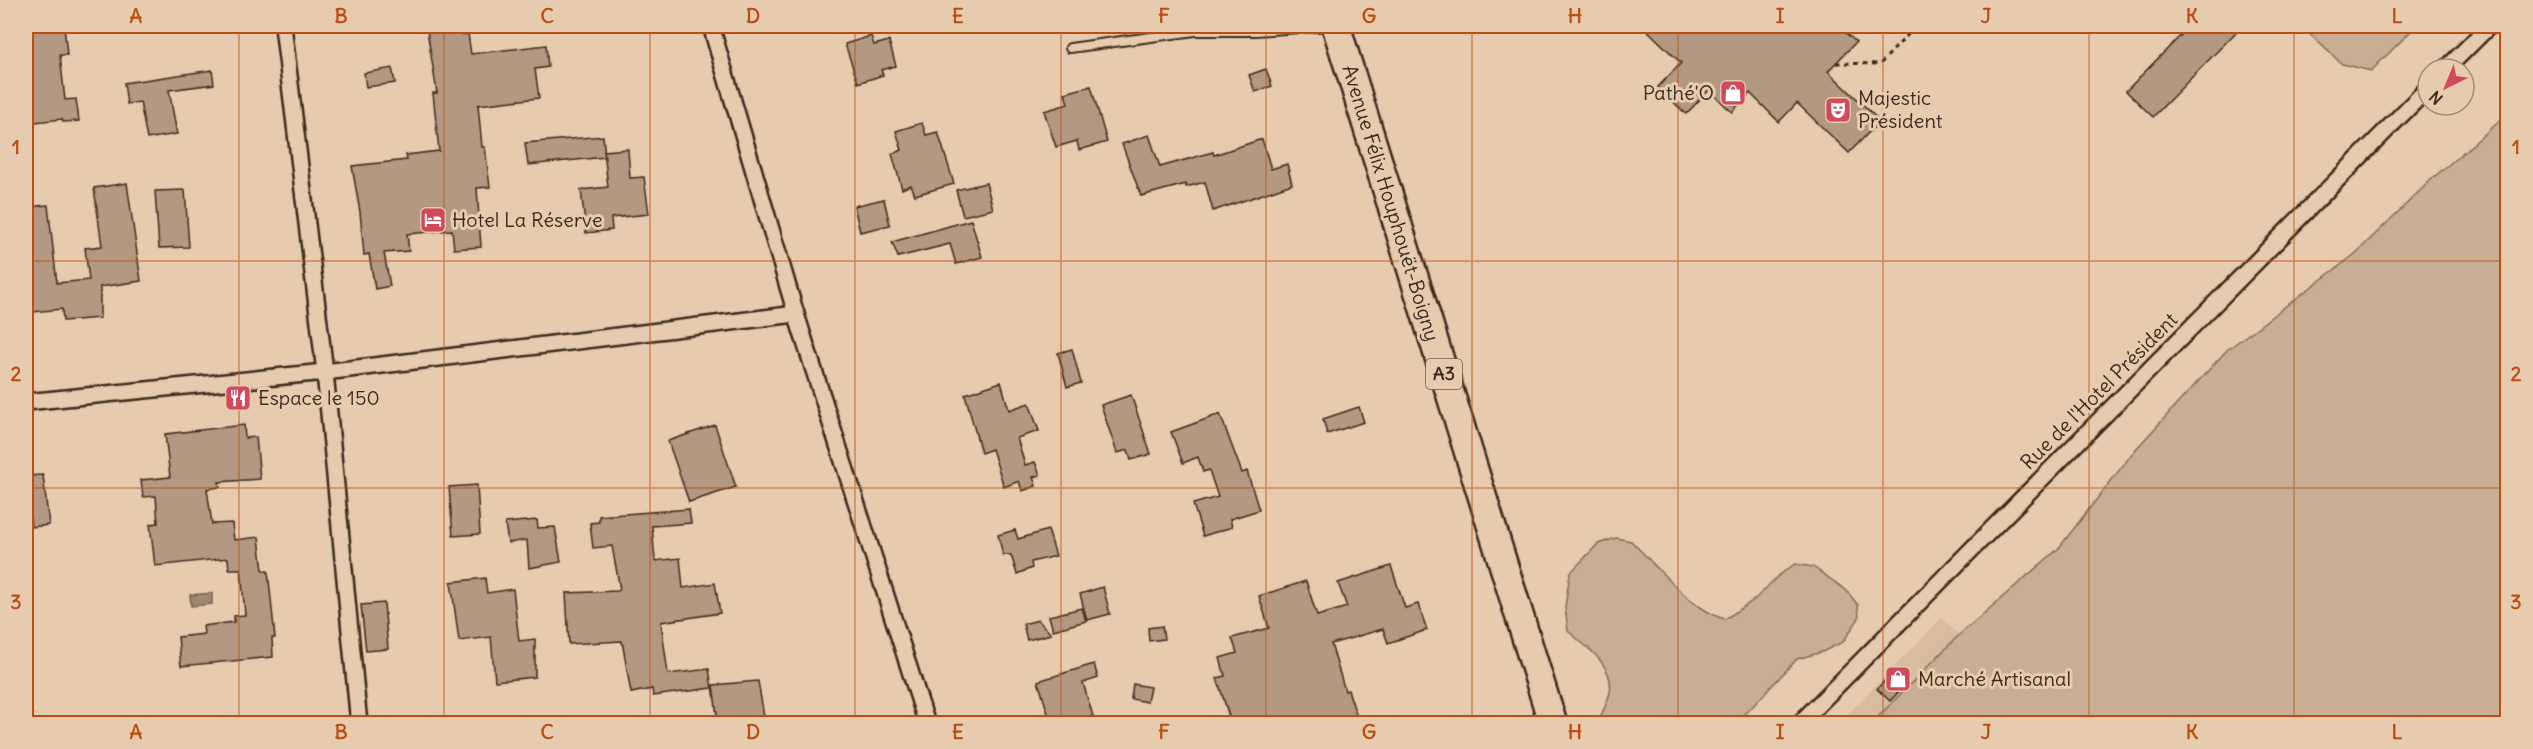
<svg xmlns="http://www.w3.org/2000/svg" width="2533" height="749" viewBox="0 0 2533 749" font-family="Delius,sans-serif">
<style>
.built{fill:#d7bca0}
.green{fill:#c8ae94;stroke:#826c59;stroke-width:1.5}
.water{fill:#9e8872;stroke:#766250;stroke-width:1.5}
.building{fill:#b39981;stroke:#3b2a1e;stroke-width:1.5}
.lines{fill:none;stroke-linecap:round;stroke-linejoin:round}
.lane-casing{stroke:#3b2a1e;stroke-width:12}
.street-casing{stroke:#3b2a1e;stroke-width:20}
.highway-casing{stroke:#3b2a1e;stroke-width:32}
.path{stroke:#3b2a1e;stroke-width:3;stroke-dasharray:4.5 4.5;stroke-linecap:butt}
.lane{stroke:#e7cbae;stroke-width:8}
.street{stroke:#e7cbae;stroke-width:15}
.highway{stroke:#e7cbae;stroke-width:27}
.grid{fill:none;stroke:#bd4d10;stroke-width:1.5;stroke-opacity:0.55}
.labels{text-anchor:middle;stroke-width:6;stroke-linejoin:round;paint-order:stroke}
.shield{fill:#e7cbae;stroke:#6f5a49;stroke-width:1.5}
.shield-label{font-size:18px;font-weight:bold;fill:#3b2a1e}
.poi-label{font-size:20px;fill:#3b2a1e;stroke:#e7cbae;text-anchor:start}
.street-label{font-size:20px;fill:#3b2a1e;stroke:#e7cbae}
.neatline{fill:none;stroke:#bd4d10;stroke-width:2}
.grid-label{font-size:20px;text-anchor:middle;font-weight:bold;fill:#bd4d10}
</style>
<rect width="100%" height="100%" fill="#e7cbae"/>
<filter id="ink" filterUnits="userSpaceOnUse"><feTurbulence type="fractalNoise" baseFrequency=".0167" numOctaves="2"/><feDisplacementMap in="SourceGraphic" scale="12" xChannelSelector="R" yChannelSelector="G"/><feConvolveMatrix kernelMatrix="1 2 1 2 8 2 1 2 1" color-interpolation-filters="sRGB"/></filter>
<g filter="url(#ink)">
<path class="built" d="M1942,618L1959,635L1872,723L1838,724Z"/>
<g class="green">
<path d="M2301,26H2416L2371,71L2342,64Z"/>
<path d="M2507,115V723H1872L1959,635L2058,549L2135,450L2227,350L2354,255L2434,177Z"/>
<path d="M1616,538L1631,541C1656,565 1691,610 1725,619L1754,600L1778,576L1795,564L1813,567L1846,590L1858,605L1859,618L1843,642L1822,652L1797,659L1752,707L1733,723H1598C1602,713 1608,702 1610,692C1615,665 1585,646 1568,631L1565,607L1570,573L1598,544Z"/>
</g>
<path class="water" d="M212,593V604L191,606L190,595Z"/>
<g class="building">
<path d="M26,26H64L67,55H60L65,100L76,99L79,121L63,122L62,119L26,123Z"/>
<path d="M460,26L461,35L468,34L471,54L546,45L548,67L535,69L539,98L478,105L482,147H485L490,187L477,188L481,247L454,249L452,230L407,234L409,251L384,253L390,286L375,289L369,254L364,255L360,212L352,166L407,160L406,155L439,151L433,93H437L427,30Z"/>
<path d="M1643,26H1838L1856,42L1828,71L1880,121L1849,153L1797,103L1779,122L1750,93L1732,112L1709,90L1686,114L1658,87L1681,63Z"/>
<path d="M2190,26H2242L2153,117L2126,91Z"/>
<path d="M871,36L874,45L889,41L896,66L881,70L883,75L858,83L845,44Z"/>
<path d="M392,68L395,83L366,87L364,73Z"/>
<path d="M1266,69L1272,86L1255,92L1249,75Z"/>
<path d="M212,70L214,84L169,90L177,134L147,139L140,102L127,104L124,83Z"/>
<path d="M1091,86L1107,142L1079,150L1077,141L1056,147L1044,111L1068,104L1065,93Z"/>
<path d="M922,123L926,135L938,132L954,184L915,195L911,185L902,189L892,154L902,150L896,131Z"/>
<path d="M1149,135L1160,167L1213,152L1214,155L1262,139L1271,169L1287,164L1292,184L1213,211L1205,182L1186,187V184L1141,196L1122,144Z"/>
<path d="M603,136L605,157L528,165L525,143Z"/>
<path d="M628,149L630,178L644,177L649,214L611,218L612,230L586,233L581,190L608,187L604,151Z"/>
<path d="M127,183L141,281L100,287V318L63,321L62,309L32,312L26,301V207L48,205L57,283L89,280L85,248L102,246L94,188Z"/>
<path d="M986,183L993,209L963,216L956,190Z"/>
<path d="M185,190L189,247L159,248L155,191Z"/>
<path d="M884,199L890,225L860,232L854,206Z"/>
<path d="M971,220L982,257L956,264L950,244L898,257L892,242Z"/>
<path d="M1072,349L1081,383L1067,387L1058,353Z"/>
<path d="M1001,382L1009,410L1029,403L1039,431L1017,438L1025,465L1035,462L1040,475L1033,477L1036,486L1022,491L1019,481L1004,487L992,449L981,453L965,394Z"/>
<path d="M1131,395L1151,454L1131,460L1128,450L1117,453L1101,405Z"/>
<path d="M1359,407L1364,422L1327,434L1323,419Z"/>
<path d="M1220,414L1242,473L1247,471L1259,510L1230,519L1232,527L1203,536L1193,504L1218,497L1209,470L1203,472L1198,457L1183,463L1171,432Z"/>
<path d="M244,425L245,438L256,437L260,479L219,482L220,487L207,489L212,524L232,523L234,540L259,537L263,571H268L275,638H272L273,657L181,666L178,637L204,634L203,626L234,622V616L245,615L241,569H229L228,558L155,566L150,524L158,523L156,496L143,497L141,480L170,477L165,434Z"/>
<path d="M715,425L736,487L689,502L668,441Z"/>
<path d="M43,475L49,525L31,527L30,518L26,519V476Z"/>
<path d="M477,485L480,534L453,536L449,487Z"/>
<path d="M689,509L691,523L652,526L655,561L680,558L683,588L715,583L720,613L661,622L668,674L709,669L712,688L653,696L652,689L631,693L622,641L569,644L566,593L618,591L620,589L612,546L593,548L590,523L599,522V516Z"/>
<path d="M537,520L538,528L555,527L561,562L529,568L527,540L508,543L505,523Z"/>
<path d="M1015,530L1018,539L1048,530L1056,556L1031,562L1032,568L1017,574L1011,555H1003L998,535Z"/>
<path d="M1391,566L1405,608L1418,604L1427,630L1388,643L1383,629L1331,644L1345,691L1348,690L1359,723H1265L1264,720L1252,723H1231L1217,678L1225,676L1220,658L1237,653L1232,638L1269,628L1259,596L1306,581L1317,616L1347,607L1338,583Z"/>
<path d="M485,578L487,593L513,589L519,641L535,639V677L495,681L491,637L459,641L451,582Z"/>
<path d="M1103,587L1110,614L1087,620L1080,594Z"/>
<path d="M384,603L388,649L366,651L361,605Z"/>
<path d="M1082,608L1086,621L1053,630L1049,616Z"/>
<path d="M1038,620L1051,634L1027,640L1023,624Z"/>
<path d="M1162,626L1164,639L1149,641L1148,628Z"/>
<path d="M1094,664L1098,678L1083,683L1093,716L1069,723H1051L1038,681Z"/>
<path d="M1892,673L1905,685L1890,701L1877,689Z"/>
<path d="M758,681L765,723H718L713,685Z"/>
<path d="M1133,684L1150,687L1147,702L1131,699Z"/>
</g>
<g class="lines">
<defs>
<path id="lane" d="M1070,48L1195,31H1256L1331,26"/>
<g id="street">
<path d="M283,26L325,372L359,724"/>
<path d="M711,26L796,314L927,724"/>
<path d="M2446,69L2489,26"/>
<path d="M26,402L325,372L796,314"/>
<path d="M1799,724L2428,88"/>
</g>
<path id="highway" d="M1336,26L1553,724"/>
</defs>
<use href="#lane" class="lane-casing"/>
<use href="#street" class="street-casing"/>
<use href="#highway" class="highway-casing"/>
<path class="path" d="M1836,63L1880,64L1916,26"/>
<use href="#lane" class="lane"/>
<use href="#street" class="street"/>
<use href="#highway" class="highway"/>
</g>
</g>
<path class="grid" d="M239,26V724M444,26V724M650,26V724M855,26V724M1061,26V724M1266,26V724M1472,26V724M1678,26V724M1883,26V724M2089,26V724M2294,26V724M26,261H2508M26,488H2508"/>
<defs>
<symbol id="shop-square" viewBox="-11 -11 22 22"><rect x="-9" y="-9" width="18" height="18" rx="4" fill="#d1495b" stroke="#e7cbae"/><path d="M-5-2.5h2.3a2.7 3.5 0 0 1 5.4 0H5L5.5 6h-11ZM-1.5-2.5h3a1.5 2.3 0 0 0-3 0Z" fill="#fff"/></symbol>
<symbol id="theatre-square" viewBox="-11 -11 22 22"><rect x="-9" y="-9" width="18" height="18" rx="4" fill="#d1495b" stroke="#e7cbae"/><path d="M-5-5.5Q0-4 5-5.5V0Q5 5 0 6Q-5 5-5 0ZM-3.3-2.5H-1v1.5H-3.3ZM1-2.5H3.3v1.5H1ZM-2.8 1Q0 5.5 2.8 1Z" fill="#fff"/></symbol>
<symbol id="hotel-square" viewBox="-11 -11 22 22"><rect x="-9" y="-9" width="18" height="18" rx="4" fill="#d1495b" stroke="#e7cbae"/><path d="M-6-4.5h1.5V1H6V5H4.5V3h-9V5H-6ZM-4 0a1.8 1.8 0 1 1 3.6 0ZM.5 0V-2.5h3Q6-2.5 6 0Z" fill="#fff"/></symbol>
<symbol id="restaurant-square" viewBox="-11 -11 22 22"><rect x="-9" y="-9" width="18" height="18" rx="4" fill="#d1495b" stroke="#e7cbae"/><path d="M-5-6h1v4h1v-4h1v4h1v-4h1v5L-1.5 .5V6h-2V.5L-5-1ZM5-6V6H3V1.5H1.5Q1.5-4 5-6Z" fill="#fff"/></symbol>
</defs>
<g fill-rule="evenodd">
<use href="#shop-square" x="1718" y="78" width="30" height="30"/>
<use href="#theatre-square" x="1823" y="95" width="30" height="30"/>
<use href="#hotel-square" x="418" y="205" width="30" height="30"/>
<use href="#restaurant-square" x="223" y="383" width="30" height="30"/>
<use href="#shop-square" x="1883" y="664" width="30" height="30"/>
</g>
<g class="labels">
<rect class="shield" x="1426" y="359" width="36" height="30" rx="4.5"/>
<g class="shield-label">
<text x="1444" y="380">A3</text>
</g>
<g class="poi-label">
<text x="1714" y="100" text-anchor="end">Pathé'O</text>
<text x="1858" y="105">Majestic<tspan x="1858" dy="23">Président</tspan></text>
<text x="452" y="227">Hotel La Réserve</text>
<text x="258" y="405">Espace le 150</text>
<text x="1918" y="686">Marché Artisanal</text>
</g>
<g class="street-label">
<text transform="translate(1391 203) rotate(73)" y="7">Avenue Félix Houphouët-Boigny</text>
<text transform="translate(2099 391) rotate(-45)" y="7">Rue de l'Hotel Président</text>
</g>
</g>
<rect width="2533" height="749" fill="none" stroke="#e7cbae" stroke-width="66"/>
<g transform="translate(2446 87) rotate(223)"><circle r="28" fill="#e7cbae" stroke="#a28b74" stroke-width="1.5"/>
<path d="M0-4.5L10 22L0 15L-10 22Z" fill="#d1495b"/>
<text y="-9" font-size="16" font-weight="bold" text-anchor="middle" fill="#3b2a1e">N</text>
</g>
<rect x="33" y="33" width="2467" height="683" class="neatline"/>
<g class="grid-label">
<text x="136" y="23">A</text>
<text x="341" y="23">B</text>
<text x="547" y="23">C</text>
<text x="753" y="23">D</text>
<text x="958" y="23">E</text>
<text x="1164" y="23">F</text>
<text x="1369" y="23">G</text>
<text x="1575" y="23">H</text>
<text x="1780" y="23">I</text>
<text x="1986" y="23">J</text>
<text x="2192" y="23">K</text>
<text x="2397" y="23">L</text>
<text x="16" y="154">1</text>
<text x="2516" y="154">1</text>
<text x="16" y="381">2</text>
<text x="2516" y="381">2</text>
<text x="16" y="609">3</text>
<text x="2516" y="609">3</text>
<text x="136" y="739">A</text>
<text x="341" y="739">B</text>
<text x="547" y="739">C</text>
<text x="753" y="739">D</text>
<text x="958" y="739">E</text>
<text x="1164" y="739">F</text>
<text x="1369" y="739">G</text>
<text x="1575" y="739">H</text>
<text x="1780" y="739">I</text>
<text x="1986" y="739">J</text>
<text x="2192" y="739">K</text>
<text x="2397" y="739">L</text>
</g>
</svg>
